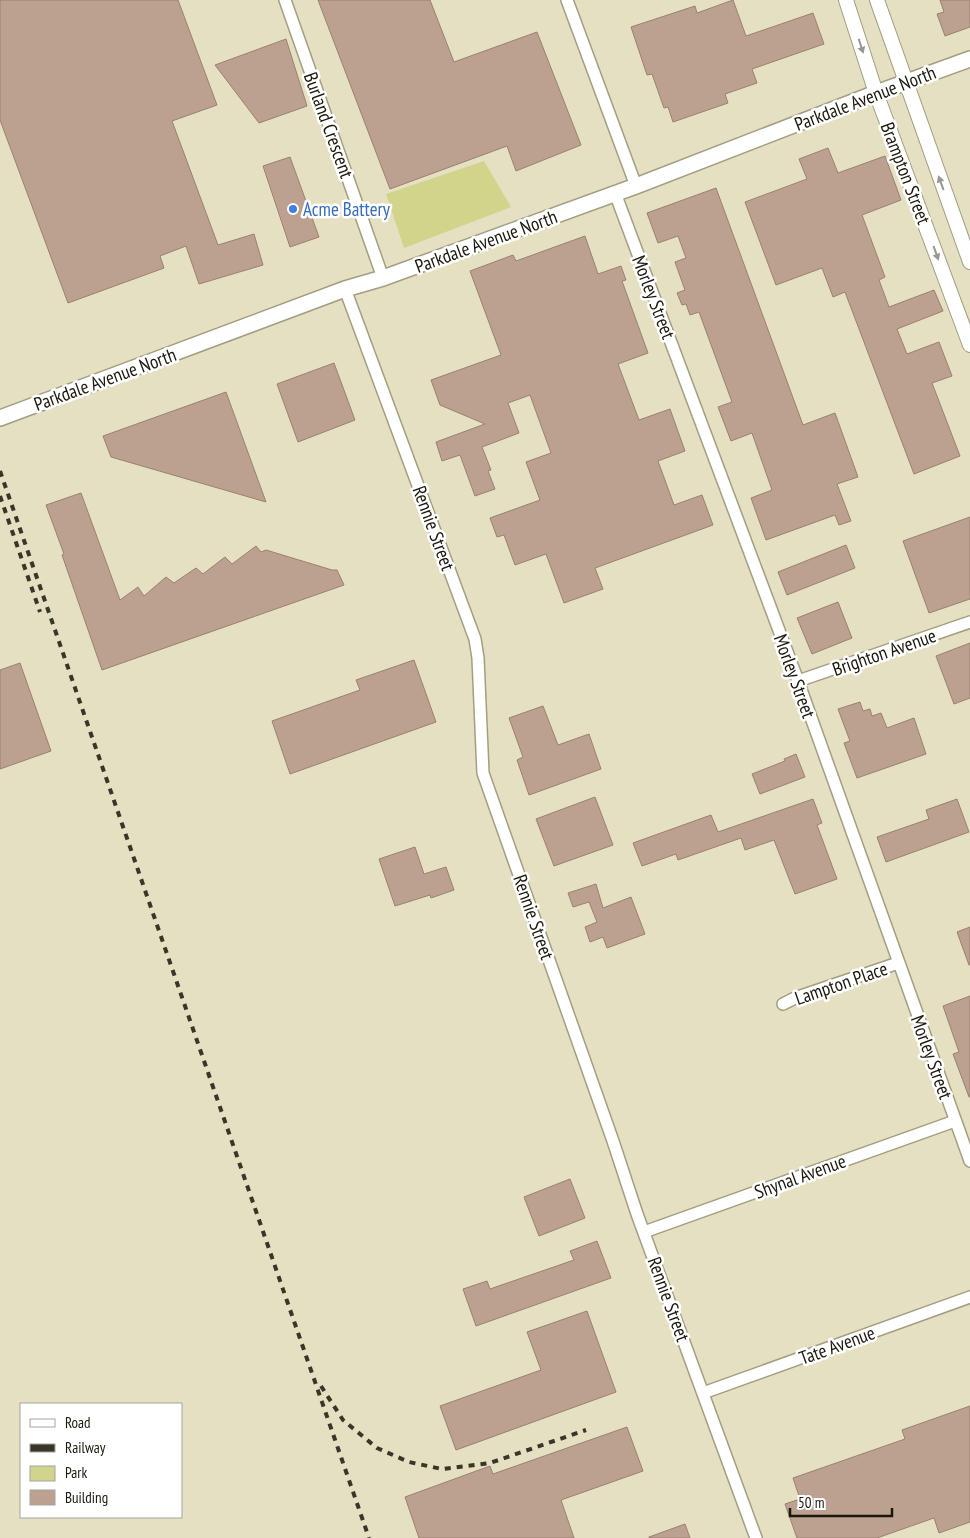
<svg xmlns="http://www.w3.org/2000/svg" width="970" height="1538" viewBox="0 0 970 1538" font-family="'PT Sans Narrow',sans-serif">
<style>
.green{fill:#d1d58c}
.building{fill:#bca190;stroke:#9a8070}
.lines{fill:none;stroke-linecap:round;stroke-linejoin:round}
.minor-casing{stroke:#a39e82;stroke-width:14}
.tertiary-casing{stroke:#a39e82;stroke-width:16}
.secondary-casing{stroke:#a39e82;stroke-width:18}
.minor{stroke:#fff;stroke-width:11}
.tertiary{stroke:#fff;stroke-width:14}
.secondary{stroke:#fff;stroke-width:15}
.rail{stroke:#383628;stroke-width:4;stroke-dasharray:6 6;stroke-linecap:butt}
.oneway{fill:#989792}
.shop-dot{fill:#3f7fe0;stroke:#fff;stroke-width:2}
.labels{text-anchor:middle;stroke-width:5;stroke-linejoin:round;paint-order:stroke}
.street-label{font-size:19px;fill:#1a180d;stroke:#fff}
.shop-label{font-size:19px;fill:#366cbe;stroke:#fff;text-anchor:start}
</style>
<rect width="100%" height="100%" fill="#e5e0c2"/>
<path class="green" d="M484,161L511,207L404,248L386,194Z"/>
<g class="building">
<path d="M0,0H178L217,105L172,121L218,245L254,234L263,265L199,284L186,246L160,256L164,268L68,303L0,120Z"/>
<path d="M318,0H430L454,62L537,32L581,145L516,171L507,146L390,189Z"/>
<path d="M733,0L746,36L813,13L824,44L752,69L757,83L725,94L728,103L673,122L668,107L664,108L652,74L647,75L631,27L695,6L697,13Z"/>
<path d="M940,0H970V27L945,36L937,14L944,12Z"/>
<path d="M286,39L307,106L259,123L215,65Z"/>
<path d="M828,148L838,173L885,156L901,200L862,215L885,277L879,280L889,307L934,290L943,311L897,329L907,354L939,342L952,376L932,383L960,456L914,474L845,292L833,297L822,268L776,285L745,202L807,179L799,159Z"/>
<path d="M290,157L319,237L290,247L263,166Z"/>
<path d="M716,188L803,425L835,413L858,477L837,484L851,521L839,525L835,515L766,540L751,498L772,490L752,433L731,441L718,407L732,402L699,312L690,315L686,304L682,305L677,293L685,290L675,262L686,258L678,236L658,243L647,213Z"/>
<path d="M585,236L598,274L621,266L626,280L622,281L648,353L618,364L639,420L670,409L685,451L658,461L674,505L702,495L713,525L595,568L603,589L564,603L546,554L515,565L504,535L497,537L490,518L540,500L526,462L551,453L530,395L508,403L519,433L482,447L491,470L488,471L495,489L475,496L460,455L442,461L436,442L485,424L440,405L431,380L501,355L470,271L513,255L516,261Z"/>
<path d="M334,363L355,420L298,442L277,384Z"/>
<path d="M226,392L266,502L111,457L103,436Z"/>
<path d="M81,493L120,600L138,587L144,596L166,577L174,583L196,568L203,574L225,557L232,564L256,546L261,552L266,550L332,570H337L344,585L102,670L62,555L64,554L46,505Z"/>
<path d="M970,517V599L929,613L903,541Z"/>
<path d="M846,545L855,568L787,595L778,572Z"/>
<path d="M838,602L852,638L812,654L797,618Z"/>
<path d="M970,643V698L954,704L936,656Z"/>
<path d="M414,660L436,722L290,774L272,721L360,690L356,680Z"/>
<path d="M20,663L51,751L0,769V670Z"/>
<path d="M860,702L863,711L870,709L872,716L881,713L887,728L914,718L926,754L857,778L844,743L850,741L838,709Z"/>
<path d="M543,706L558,745L589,734L601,769L529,795L517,760L523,757L509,718Z"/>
<path d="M796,754L805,777L760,794L752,774L785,761L784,759Z"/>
<path d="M595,797L613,845L554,866L536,819Z"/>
<path d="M813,799L822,823L817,825L837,879L795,894L774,840L745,850L741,838L678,860L676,854L642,866L633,843L711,815L718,832Z"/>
<path d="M957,799L969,832L886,862L877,837L929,819L926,810Z"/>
<path d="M415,847L424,874L446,867L454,890L431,898L430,895L395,906L379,859Z"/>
<path d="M596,884L603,908L631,897L645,934L607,948L603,937L590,942L585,927L597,922L589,902L573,907L568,893Z"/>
<path d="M970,927V965H969L957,932Z"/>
<path d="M970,996V1097H969L953,1054L959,1052L943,1006Z"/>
<path d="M570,1179L585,1218L539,1236L524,1197Z"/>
<path d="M597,1241L611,1278L476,1326L463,1289L487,1281L490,1289L574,1260L570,1251Z"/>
<path d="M587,1311L616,1392L456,1450L440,1406L541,1370L527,1332Z"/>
<path d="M970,1406V1522L939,1533L934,1518L877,1538H797L785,1504L800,1499L793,1478L905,1439L902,1430Z"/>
<path d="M627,1427L643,1471L561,1500L574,1538H419L405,1497L490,1466L493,1474Z"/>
<path d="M685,1524L690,1538H649V1537Z"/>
</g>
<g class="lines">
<defs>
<g id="minor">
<path d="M285,0L383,278"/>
<path d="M567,0L636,186"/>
<path d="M615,193L798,681L970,1161"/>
<path d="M345,289L475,639L478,658L483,773L613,1141L637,1214L756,1538"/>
<path d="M798,681L970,622"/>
<path d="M783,1004L795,998L898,963"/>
<path d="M644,1232L955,1121"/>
<path d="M703,1393L970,1297"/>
</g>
<g id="tertiary">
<path d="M846,0L876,93L970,345"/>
<path d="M877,0L970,262"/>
</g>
<path id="secondary" d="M0,418L345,289L383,278L636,186L876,93L970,59"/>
</defs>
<use href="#minor" class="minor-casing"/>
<use href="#tertiary" class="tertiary-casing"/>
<use href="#secondary" class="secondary-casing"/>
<use href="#minor" class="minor"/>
<use href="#tertiary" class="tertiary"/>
<use href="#secondary" class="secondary"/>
<g class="rail">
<path d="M0,471L369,1538"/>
<path d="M0,496L40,612"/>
<path d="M321,1386L343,1420L377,1448L409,1462L442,1469L490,1463L586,1430"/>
</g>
</g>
<defs><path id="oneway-solid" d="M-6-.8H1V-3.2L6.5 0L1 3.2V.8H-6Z" transform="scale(1.25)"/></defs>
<g class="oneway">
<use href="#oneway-solid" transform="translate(861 46) rotate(72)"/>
<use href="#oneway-solid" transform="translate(941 183) rotate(-110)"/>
<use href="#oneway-solid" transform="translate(936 253) rotate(70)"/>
</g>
<circle class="shop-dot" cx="293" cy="209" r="5"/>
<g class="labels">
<g class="street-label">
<text transform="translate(865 98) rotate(-21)" y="7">Parkdale Avenue North</text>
<text transform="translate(329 125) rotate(70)" y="7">Burland Crescent</text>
<text transform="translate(906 173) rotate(69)" y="7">Brampton Street</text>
<text transform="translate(486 241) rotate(-20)" y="7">Parkdale Avenue North</text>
<text transform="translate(654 297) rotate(69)" y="7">Morley Street</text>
<text transform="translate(105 379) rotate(-20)" y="7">Parkdale Avenue North</text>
<text transform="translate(434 528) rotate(70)" y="7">Rennie Street</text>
<text transform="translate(884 652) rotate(-19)" y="7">Brighton Avenue</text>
<text transform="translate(795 676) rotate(70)" y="7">Morley Street</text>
<text transform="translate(534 917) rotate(71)" y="7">Rennie Street</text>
<text transform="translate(841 983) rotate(-19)" y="7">Lampton Place</text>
<text transform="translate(932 1057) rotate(70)" y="7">Morley Street</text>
<text transform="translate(800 1176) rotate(-20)" y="7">Shynal Avenue</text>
<text transform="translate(669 1299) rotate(70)" y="7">Rennie Street</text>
<text transform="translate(837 1345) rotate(-20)" y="7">Tate Avenue</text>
</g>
<g class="shop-label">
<text x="303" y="216">Acme Battery</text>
</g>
</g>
<rect x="20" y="1403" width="162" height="115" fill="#ffffff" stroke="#a3a39e"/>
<rect x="30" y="1419" width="25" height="8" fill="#ffffff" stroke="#a3a39e"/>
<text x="65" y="1428" font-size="15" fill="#1a180d">Road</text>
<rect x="30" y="1444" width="25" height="8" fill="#383628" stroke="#a3a39e"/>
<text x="65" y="1453" font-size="15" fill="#1a180d">Railway</text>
<rect x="30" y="1466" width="25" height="15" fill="#d1d58c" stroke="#a3a39e"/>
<text x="65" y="1478" font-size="15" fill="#1a180d">Park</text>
<rect x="30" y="1490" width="25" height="15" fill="#bca190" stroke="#a3a39e"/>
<text x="65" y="1503" font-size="15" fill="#1a180d">Building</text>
<path d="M790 1508v8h102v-8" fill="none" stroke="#1a180d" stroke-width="2.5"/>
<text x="798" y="1508" font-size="15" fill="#1a180d" stroke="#ffffff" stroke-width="4" paint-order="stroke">50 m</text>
</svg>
